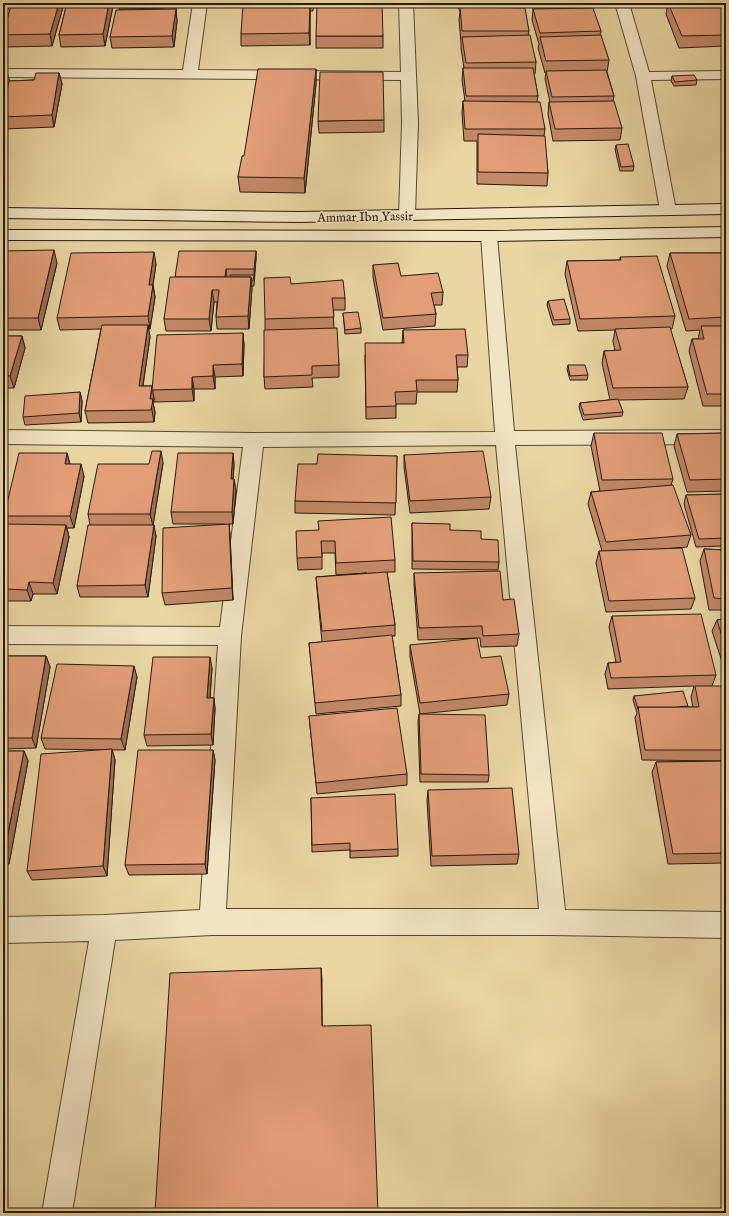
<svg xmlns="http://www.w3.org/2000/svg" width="729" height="1216" viewBox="0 0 729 1216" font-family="'IM FELL English',serif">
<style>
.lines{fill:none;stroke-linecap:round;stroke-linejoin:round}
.street-casing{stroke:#564933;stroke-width:2}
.secondary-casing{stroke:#251a0e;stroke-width:2}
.street{fill:#f1e4c3;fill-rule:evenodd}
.secondary{fill:#f1e4c3;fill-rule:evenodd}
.wall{fill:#c38867;stroke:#251a0e}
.shaded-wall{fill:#9f6f54;stroke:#251a0e}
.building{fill:#e39e78;stroke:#251a0e}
.labels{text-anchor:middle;stroke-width:3;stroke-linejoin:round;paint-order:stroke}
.far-street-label{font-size:13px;fill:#251a0e;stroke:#f1e4c3}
</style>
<rect width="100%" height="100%" fill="#e9d6a3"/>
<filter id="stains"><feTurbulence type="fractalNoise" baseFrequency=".005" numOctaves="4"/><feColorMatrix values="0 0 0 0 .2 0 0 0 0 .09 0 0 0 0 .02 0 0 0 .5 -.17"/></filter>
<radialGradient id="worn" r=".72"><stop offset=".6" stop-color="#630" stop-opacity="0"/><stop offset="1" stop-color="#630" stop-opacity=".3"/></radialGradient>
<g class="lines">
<defs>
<g id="street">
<path d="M193,3H207L198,70L401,72L399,3H413L418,123L415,215L413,218L407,220L401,218L399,215L402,123L401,80L3,77V69L183,70Z"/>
<path d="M615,3H629L649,72L726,71V79L651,80L676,210L674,213L668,215L662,213L660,210L636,76Z"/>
<path d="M489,231L495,232L497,236L514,431L726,430V444L515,445L565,910L726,912V938L553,935H212L115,940L72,1213H42L89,941L3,943V917L104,915L200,910L218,645L3,644V626L220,627L243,447L3,444V430L254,433L495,432L481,236L483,232ZM496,445L539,909H226L241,636L263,447Z"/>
</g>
<g id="secondary">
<path d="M726,204V214L300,222L3,218V208L300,212Z"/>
<path d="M726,227V237L489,241L3,240V230L489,231Z"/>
</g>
</defs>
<use href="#street" class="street-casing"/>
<use href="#secondary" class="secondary-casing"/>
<use href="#street" class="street"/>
<use href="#secondary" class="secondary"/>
</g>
<g class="wall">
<path d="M12,3H62L63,7L52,46L5,47L3,39V33Z"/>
<path d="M67,3H113V6L105,46L61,47L59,35Z"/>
<path d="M177,3L176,13L177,21L174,47L112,48L110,37L120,10L119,9Z"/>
<path d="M250,3H314L313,11H310V45L241,46V34Z"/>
<path d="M457,3H523L522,8L529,31L528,35L536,62L535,74H534L538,96L537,102L545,129L544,136L548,173L547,186L477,184V141H464L462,113L463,101H465L462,80L463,68H464L461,48V43L459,19L460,12Z"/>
<path d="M532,3H592V8L601,31L600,35L609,60L607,72L614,96L613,101L622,128L620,140L553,141L548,114L549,102H550L545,79L546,73H545L538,48L539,44L532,20L533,10Z"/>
<path d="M668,3H726V46L679,48L666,14Z"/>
<rect x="316" y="36" width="67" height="12"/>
<path d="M316,69V84L305,193L240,192L238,177L244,156Z"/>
<path d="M3,72L10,81L34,80L59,73L62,84L54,127L4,129L3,124V108L6,95L3,102Z"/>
<path d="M672,76L697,80L696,85L674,86L671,81Z"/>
<path d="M384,120V132L319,133L318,121Z"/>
<path d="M616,145L634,166L633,171H620L615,149Z"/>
<path d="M3,251L57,263L41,330H3Z"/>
<path d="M256,251V259L254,286H252L249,329H217L216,317L217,302H214L211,331H166L164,319L175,277Z"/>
<path d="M670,253H726V406H703L689,351L692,339H698L700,330L686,331L667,266Z"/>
<path d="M620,257L675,316L672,329H670L688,387L684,399L618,400L623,412L622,416L583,420L579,407L580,403L610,400L602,363L604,351H615L613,341L615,330L578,331L565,274L567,261L620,260Z"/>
<path d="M156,264L153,285L155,297L150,329H148L150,337L143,386H152V390L243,333L244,345L243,376L215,377V389H194V401L154,402V398L153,403L155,412L154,422L88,423L85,411L101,329L60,330L57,318Z"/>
<path d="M373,265L401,276L443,292L442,305H434L436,314L435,326L383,330L373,277Z"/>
<path d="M291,284L345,298V310H333L334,328L339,365V377L312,378L313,387L265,389L264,377L265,330V319Z"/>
<path d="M548,301L570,319V324L553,325L547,305Z"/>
<path d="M343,313L361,328V333L345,334Z"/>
<path d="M403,330L468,355L467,367H457L458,380L457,392H417L416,404H396V418L366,419L365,355L402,343Z"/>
<path d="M3,336H22L25,348L14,388H3Z"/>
<path d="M568,365L588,375L587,380H570L567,369Z"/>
<path d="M80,392L82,401L81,422L25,425L23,417Z"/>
<path d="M594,433L673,479L671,485L691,535L687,547L651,550L695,598L691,609L606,612L596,563L599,551H602L588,504L591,492L600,491L591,446Z"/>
<path d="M726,433V491L687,492L674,446L677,434Z"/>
<path d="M67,453L70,464L84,476L74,528H67L69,537L57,594H33L31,601H3V530L7,524L4,516Z"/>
<path d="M233,453L234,465L233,479H234L236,491L233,524H229L230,535L233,600L165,605L162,593L225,524H173L171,512Z"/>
<path d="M404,455L491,497L489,509L410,513L404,467Z"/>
<path d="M397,456L395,515L295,513V501L317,464Z"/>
<path d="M163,463L153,525L156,536L148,597H80L77,586L90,525L88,514L149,464Z"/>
<path d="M726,494V546L696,547L684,504L686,495Z"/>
<path d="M412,523L450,530L481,539L499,562L498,570L412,569Z"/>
<path d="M319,530L395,560V572H387L395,625V636H392L401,695V706L316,714L309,643L322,642L317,589L316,577L367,573L336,575L335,553H322V569L298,570L297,558Z"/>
<path d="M704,549L726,550V610H709L700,561Z"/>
<path d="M414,573L503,600L519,634L517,646L481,647L480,638L418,640L414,585Z"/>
<path d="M612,616L716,675L712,686L726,709V761L642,760L635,718L637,713L633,700L634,696L688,706L687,707H693L691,697L694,686L608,689L605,674L608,663L616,662L609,627Z"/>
<path d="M726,619V674L712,631L717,620Z"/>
<path d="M410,645L481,658L509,694L507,705L420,714L410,656Z"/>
<path d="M3,656H46L50,667L36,748L3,749Z"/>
<path d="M212,668L210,698H214L215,709L213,745L147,746L144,735Z"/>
<path d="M137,677L125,750H112L115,760L107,876L32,880L27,871L107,750L45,749L41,738Z"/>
<path d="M419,714L489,775L488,782H420L418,722Z"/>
<path d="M309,716L407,774V785L317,794Z"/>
<path d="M213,750L215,760L207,874L129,875L125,865Z"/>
<path d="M3,751H24L28,761L9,864H3Z"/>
<path d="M726,761V863L668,864L652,772L656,762Z"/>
<path d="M428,790L519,854L517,864L431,866L427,801Z"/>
<path d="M311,798L398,849V856L350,858V850L312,852Z"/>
</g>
<g class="shaded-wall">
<path d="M3,3H8L9,6L3,23Z"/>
<path d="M59,3H62L63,7L52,46L50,34Z"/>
<path d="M109,3H113V6L105,46L103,34Z"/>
<path d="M176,3H177L176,13L175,5Z"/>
<path d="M310,3V45L309,33Z"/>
<path d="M176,9L177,21L174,47L172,36Z"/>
<path d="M316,69V84L305,193L304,178Z"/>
<path d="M7,72L10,83L3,102V83Z"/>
<path d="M59,73L62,84L54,127L52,115Z"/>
<path d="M54,250L57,263L41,330L38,318Z"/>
<path d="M256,251V259L254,277V269Z"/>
<path d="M154,252L156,264L151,297L149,285Z"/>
<path d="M226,269L227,277H225Z"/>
<path d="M251,277L252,289L249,329L248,316Z"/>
<path d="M153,285L155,297L150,329L148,316Z"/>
<path d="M212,290L214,302L211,331L209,319Z"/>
<path d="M148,325L150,337L141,398L139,386Z"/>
<path d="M243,333L244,345L243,376L242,364Z"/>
<path d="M22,336L25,348L14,388L10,376Z"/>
<path d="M213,365L215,377V389L213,376Z"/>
<path d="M192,377L194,389V401L192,389Z"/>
<path d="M152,386L154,398L153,403L155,412L154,422L150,399Z"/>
<path d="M80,392L82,401L81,422L79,413Z"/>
<path d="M161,451L163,463L153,526L150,514Z"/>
<path d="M67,453L70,465L65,464Z"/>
<path d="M233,453L234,465L232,491L231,479Z"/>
<path d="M81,464L84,476L74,528L70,516Z"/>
<path d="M234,479L236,491L233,524L232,512Z"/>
<path d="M229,524L230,535L233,600L232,588Z"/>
<path d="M66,525L69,537L57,594L53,583Z"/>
<path d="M154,525L156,536L148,597L145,585Z"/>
<path d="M29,582L33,594L31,601L27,590Z"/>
<path d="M46,656L50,667L36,748L32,738Z"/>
<path d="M210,657L212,668L209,709L207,698Z"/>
<path d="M134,666L137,677L125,750L121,739Z"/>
<path d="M214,698L215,709L213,745L211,734Z"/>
<path d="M112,749L115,760L107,876L103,866Z"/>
<path d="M213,750L215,760L207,874L205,864Z"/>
<path d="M24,751L28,761L9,864L4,854Z"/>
<path d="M321,968L322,979V1037V1026Z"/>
</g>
<g class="building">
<path d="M12,3H59L50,34L3,35V33Z"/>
<path d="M67,3H109L103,34L59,35Z"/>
<path d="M120,3H176L175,5H165L164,8L119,9Z"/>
<path d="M310,3L309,33L241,34L243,4Z"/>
<path d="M461,3H495L461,4Z"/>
<path d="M534,3H583L584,6L535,7Z"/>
<path d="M668,3H726V35L682,36Z"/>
<path d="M317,4H382L383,36H316Z"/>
<path d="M460,7L525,8L529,31H462Z"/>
<path d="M593,8L601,31L540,33L533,9Z"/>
<path d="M176,9L172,36L110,37L116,10Z"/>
<path d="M530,35L536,62L466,63L462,37Z"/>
<path d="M601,35L609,60L546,61L540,37Z"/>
<path d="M463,68H533L538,96H466Z"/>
<path d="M258,69H316L304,178L238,177L242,156H244Z"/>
<path d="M606,70L614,96L552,97L546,71Z"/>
<path d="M3,72H7L3,83Z"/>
<path d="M320,72H383L384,120L318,121Z"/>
<path d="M36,73H59L52,115L3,117V108L9,81L34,80Z"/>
<path d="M694,75L697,80L675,82L672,76Z"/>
<path d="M463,101L540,102L545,129H465Z"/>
<path d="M614,101L622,128L555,129L549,102Z"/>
<path d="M478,134L545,136L548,173L478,172Z"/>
<path d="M628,144L634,166L621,167L616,145Z"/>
<path d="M54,250L38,318H3V251Z"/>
<path d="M179,251H256L254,269H226L225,277H175Z"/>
<path d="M154,252L149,285H153L148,316L57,318L71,253Z"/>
<path d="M670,253H726V317L689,319Z"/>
<path d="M657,256L675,316L580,319L567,261L621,260L620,257Z"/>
<path d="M398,263L401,276L438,273L443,292L431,293L436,314L383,318L373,265Z"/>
<path d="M230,275H254L253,281H252L251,277H230Z"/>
<path d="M170,277H251L248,316L216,317L219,290H212L209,319H164Z"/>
<path d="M290,277L291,284L343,280L345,298H332L334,317L265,319L264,278Z"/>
<path d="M564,299L570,319L554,320L548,301Z"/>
<path d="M358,312L361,328L345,330L343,313Z"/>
<path d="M102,325H148L139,386H152L150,399H153L151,410L85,411Z"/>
<path d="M701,326H726V394H707L692,339H704Z"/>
<path d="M670,327L688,387L613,388L604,351L621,350L615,329Z"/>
<path d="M337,328L339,365L312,366V375L264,377V330Z"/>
<path d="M465,329L468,355H456L458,380H416L417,391L395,392L396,406L366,407L365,343H404L403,330Z"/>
<path d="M243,333L242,364L213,365V376L192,377V389L152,390L157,335Z"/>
<path d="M3,336H22L10,376H3Z"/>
<path d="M568,365H585L588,375L570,376Z"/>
<path d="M80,392L79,413L23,417L25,396Z"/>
<path d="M618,399L623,412L584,415L580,403Z"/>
<path d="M594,433H662L673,479L602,480Z"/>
<path d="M726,433V479L690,480L677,434Z"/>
<path d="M152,451H161L150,514H88L98,464H149Z"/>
<path d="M483,451L491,497L410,501L404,455Z"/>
<path d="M19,453H67L65,464H81L70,516H4Z"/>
<path d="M178,453H233L231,479H234L232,512H171Z"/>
<path d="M318,454L397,456L396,503L295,501L298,464H317Z"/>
<path d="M673,485L691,535L606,542L591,492Z"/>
<path d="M726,494V538L699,539L686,495Z"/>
<path d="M391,517L395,560L336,563L335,541H321L322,557L297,558L296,531L319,530L318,521Z"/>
<path d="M412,523L450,524V530L481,531V539L498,540L499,562L413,561Z"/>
<path d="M5,524L66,525L53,583L29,582L27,590L3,589V530Z"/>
<path d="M229,524L232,588L162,593L163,528Z"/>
<path d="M88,525H154L145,585L77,586Z"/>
<path d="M682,548L695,598L609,601L599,551Z"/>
<path d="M704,549L726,550V599L714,598Z"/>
<path d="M500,571L503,600L514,599L519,634L483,636L482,626L419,628L414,573Z"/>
<path d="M387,572L395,625L322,631L316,577Z"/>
<path d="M701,614L716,675L611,678L608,663L621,662L612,616Z"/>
<path d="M726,619V649L717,620Z"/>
<path d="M392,635L401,695L315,703L309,643Z"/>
<path d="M477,638L481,658L501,656L509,694L420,703L410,645Z"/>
<path d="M3,656H46L32,738H3Z"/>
<path d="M153,657H210L207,698H214L211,734L144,735Z"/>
<path d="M57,664L134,666L121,739L41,738Z"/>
<path d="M695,686H721L726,709V750H645L638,707H699Z"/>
<path d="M683,691L688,706L675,707H638V709L634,696Z"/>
<path d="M397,708L407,774L316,783L309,716Z"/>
<path d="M419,714L485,715L489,775L421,774Z"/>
<path d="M112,749L103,866L27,871L41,754Z"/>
<path d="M138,750H213L205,864L125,865Z"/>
<path d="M3,751H24L4,854H3Z"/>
<path d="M726,761V853L673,854L656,762Z"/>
<path d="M512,788L519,854L432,856L428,790Z"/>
<path d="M395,794L398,849L350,851V843L312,845L311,798Z"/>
<path d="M321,968L322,1026L371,1025L378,1213H155L170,973Z"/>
</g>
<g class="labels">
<g class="far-street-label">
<text transform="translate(365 216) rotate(-1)" y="5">Ammar Ibn Yassir</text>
</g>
</g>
<rect width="729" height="1216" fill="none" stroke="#e9d6a3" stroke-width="16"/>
<rect x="4" y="4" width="721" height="1208" fill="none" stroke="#251a0e" stroke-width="2"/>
<rect x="8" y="8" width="713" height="1200" fill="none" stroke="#251a0e"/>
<rect width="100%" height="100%" filter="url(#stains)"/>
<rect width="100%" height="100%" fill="url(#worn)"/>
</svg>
